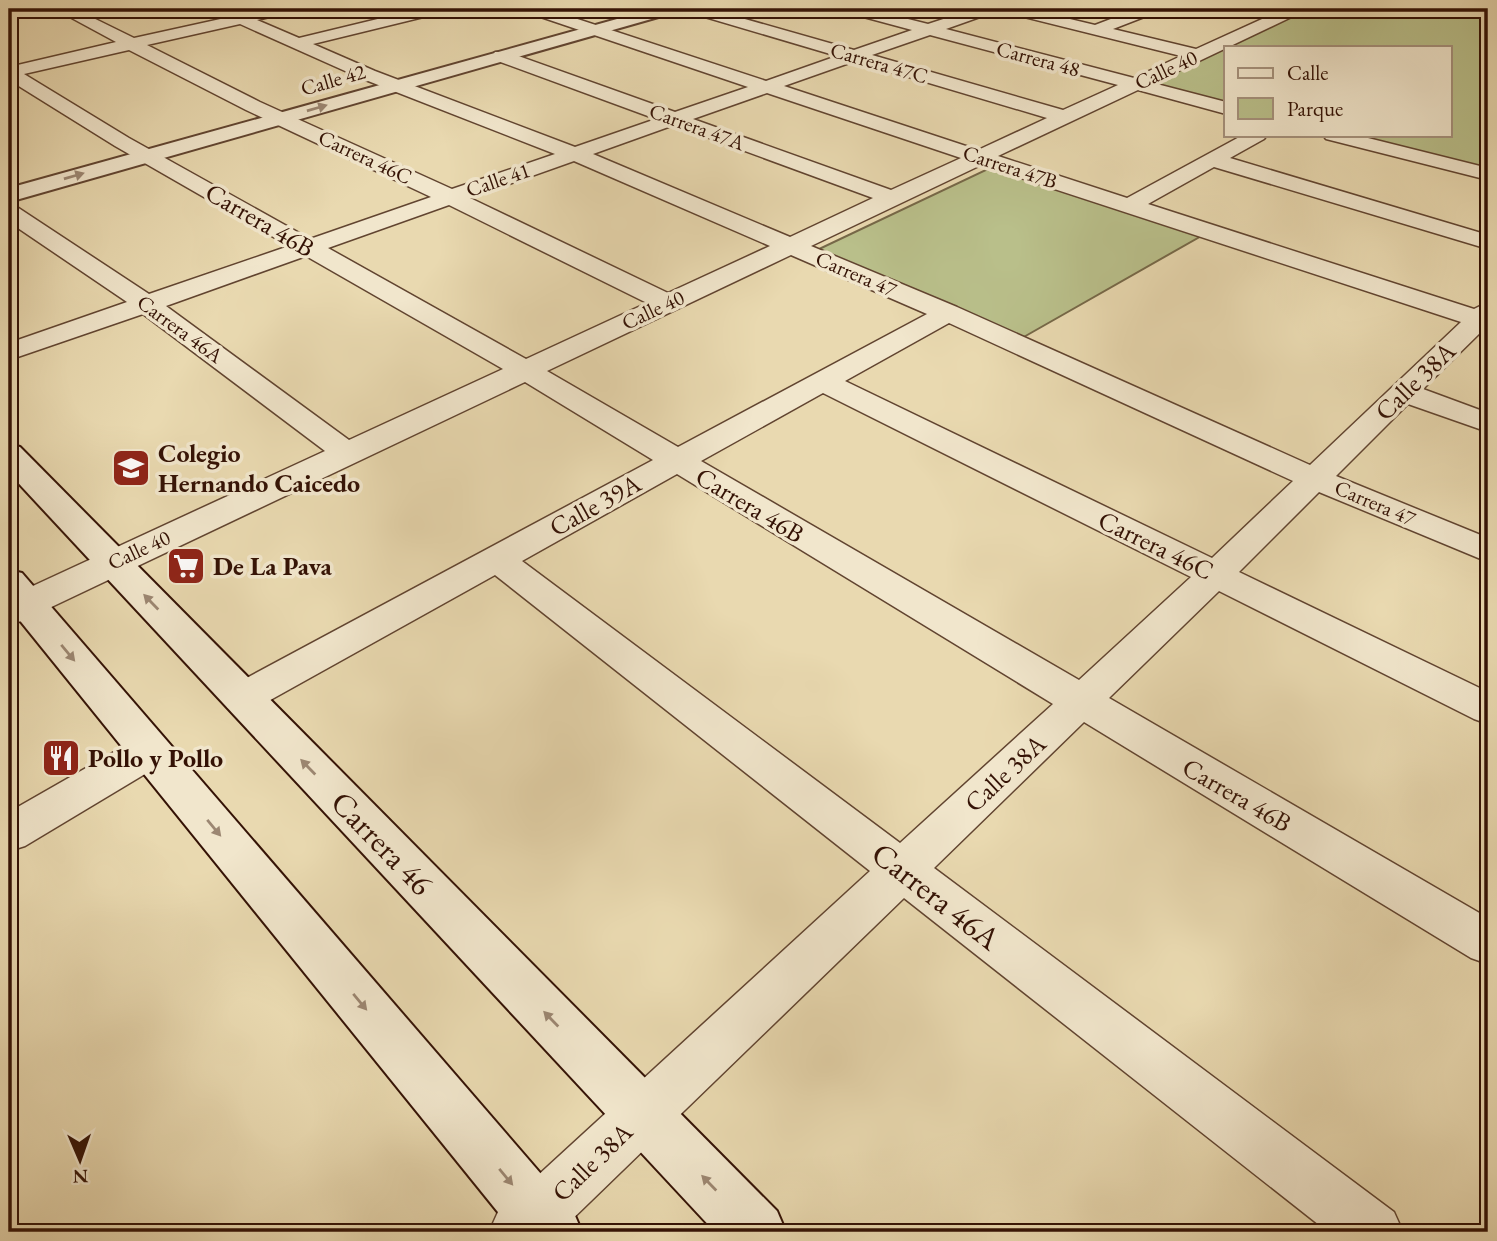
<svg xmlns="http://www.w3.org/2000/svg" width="1497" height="1241" viewBox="0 0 1497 1241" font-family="'EB Garamond',serif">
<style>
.green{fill:#b9bf8a;stroke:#766848;stroke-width:2}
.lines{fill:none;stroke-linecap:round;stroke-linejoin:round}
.minor-casing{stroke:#614430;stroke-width:3}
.tertiary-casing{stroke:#614430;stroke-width:4}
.secondary-casing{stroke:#341205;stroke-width:4}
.minor{fill:#f1e6cc;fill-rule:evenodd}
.tertiary{fill:#f1e6cc;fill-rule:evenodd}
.secondary{fill:#f1e6cc;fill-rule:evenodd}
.oneway{fill:#9c8772}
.labels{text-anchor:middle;stroke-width:7;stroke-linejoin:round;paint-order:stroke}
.far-street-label{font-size:21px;fill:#341205;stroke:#f1e6cc}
.street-label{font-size:26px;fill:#341205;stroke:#f1e6cc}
.poi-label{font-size:26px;font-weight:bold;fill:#341205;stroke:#f1e6cc;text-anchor:start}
.near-street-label{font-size:32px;fill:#341205;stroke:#f1e6cc}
</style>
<rect width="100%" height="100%" fill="#e9d9b0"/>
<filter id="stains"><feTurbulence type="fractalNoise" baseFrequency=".00286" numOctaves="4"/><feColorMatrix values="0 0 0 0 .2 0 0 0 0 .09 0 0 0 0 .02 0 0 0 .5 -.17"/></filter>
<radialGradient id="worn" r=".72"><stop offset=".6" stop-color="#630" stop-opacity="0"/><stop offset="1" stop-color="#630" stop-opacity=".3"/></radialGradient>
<g class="green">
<path d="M1296,9H1488V174L1333,135H1450V47H1226V108L1134,85Z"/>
<path d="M992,167L1203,235L1022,338L817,250Z"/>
</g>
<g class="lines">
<defs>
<g id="minor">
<path d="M55,9H75L134,38L225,18L211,9H232L243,14L264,9H292L290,12L257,20L299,38L419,9H446L444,12L313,44L375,71L575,147L656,119L495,60L492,56L495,52H507L675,112L748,87L526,12L524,9H547L766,81L837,56L688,12L686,9H710L854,50L912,30L845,12L843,9H868L928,24L974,9H996L994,12L946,29L1134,78L1181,56L1004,12L1002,9H1028L1095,25L1137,9H1159L1157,12L1113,29L1196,49L1284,9H1304L1302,12L1153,83L1226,102V114L1138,90L998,156L1127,198L1243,135H1267L1264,139L1230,158L1488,235V249L1214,167L1148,204L1474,309L1488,302V330L1484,329L1423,389L1488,413V432L1408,404L1336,476L1488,538V562L1319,492L1239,572L1488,692V724L1474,719L1219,591L1109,698L1488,918V964L1471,958L1084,722L934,868L1394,1212L1403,1232H1328L904,898L559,1232H489L498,1212L870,871L495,575L256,708L242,712L228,708L222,698L228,688L653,460L525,382L22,621L9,624V597L325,451L143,314L9,360V343L127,302L9,222V205L17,207L149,294L289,246L115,146L9,80V67L116,42ZM240,24L363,79L555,154L452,189L260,102L147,45ZM930,35L1118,85L1063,110L872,55ZM129,50L246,110L431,197L310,239L129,138L24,74ZM855,61L1047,118L978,150L784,86ZM767,93L961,158L891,190L693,119ZM674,125L873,198L790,237L593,154ZM574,161L770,246L668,293L470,198ZM981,165L1461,322L1310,465L957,307L811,246ZM449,205L647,303L526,359L328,248ZM791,255L927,314L678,447L547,371ZM306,256L503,369L349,440L166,306ZM949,323L1293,481L1212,558L845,381ZM823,393L1191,577L1079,680L701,461ZM677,474L1053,704L900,843L522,561Z"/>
<path d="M1323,135H1356L1488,168V180L1326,139Z"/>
<path d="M150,735L165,740L171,751L165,762L25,846L9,851V812L135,740Z"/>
</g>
<path id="tertiary" d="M653,9H678L676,12L9,202V188Z"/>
<g id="secondary">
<path d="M9,444L20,447L777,1211L786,1232H715L9,473Z"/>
<path d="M9,570L22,573L573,1211L582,1232H514L9,607Z"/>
</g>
</defs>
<use href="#minor" class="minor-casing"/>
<use href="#tertiary" class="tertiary-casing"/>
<use href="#secondary" class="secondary-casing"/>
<use href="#minor" class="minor"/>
<use href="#tertiary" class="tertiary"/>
<use href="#secondary" class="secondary"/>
</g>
<defs><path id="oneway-solid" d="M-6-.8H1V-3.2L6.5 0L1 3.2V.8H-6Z" transform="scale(1.75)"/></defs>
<g class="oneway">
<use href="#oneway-solid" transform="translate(317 108) rotate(-16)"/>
<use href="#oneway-solid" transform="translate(74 176) rotate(-16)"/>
<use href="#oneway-solid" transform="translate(151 602) rotate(-134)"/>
<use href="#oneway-solid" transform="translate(68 653) rotate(50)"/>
<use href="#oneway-solid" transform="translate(308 767) rotate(-134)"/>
<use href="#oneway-solid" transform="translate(214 828) rotate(50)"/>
<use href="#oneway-solid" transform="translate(360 1002) rotate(50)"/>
<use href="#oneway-solid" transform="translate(551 1019) rotate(-134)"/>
<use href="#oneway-solid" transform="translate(506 1177) rotate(50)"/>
<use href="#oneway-solid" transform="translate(709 1183) rotate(-134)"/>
</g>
<defs>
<symbol id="school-square" viewBox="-11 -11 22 22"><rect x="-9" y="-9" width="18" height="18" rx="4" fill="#8f2418" stroke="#f1e6cc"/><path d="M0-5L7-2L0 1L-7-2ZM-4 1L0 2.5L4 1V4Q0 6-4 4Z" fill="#fff"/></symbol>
<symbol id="supermarket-square" viewBox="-11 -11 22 22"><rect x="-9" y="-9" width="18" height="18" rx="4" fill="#8f2418" stroke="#f1e6cc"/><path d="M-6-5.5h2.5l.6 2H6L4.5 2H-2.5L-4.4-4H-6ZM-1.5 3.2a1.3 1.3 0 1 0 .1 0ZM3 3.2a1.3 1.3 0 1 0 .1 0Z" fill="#fff"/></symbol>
<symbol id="restaurant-square" viewBox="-11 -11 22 22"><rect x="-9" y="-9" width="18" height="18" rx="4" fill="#8f2418" stroke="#f1e6cc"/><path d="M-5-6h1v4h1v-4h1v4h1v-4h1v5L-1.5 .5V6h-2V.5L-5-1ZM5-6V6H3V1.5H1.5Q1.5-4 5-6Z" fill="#fff"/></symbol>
</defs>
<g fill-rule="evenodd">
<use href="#school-square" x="109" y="446" width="44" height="44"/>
<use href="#supermarket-square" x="164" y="544" width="44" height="44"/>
<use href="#restaurant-square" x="39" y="736" width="44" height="44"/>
</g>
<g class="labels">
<g class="far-street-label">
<text transform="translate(1038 59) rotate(15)" y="7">Carrera 48</text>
<text transform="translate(879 63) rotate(16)" y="7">Carrera 47C</text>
<text transform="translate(1166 70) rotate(-25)" y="7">Calle 40</text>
<text transform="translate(333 80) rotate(-16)" y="7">Calle 42</text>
<text transform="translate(697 127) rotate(20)" y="7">Carrera 47A</text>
<text transform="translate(365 157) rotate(25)" y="7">Carrera 46C</text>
<text transform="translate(1010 167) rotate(18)" y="7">Carrera 47B</text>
<text transform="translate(498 180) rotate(-19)" y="7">Calle 41</text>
<text transform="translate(856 274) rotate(23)" y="7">Carrera 47</text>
<text transform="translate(653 310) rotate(-25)" y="7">Calle 40</text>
<text transform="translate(180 329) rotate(36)" y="7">Carrera 46A</text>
<text transform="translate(1375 503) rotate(23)" y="7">Carrera 47</text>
<text transform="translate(139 550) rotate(-25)" y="7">Calle 40</text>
</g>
<g class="street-label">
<text transform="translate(260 220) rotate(30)" y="9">Carrera 46B</text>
<text transform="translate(1415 381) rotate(-44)" y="9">Calle 38A</text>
<text transform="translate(595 505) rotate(-29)" y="9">Calle 39A</text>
<text transform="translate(750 505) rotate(31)" y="9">Carrera 46B</text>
<text transform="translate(1156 545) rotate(26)" y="9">Carrera 46C</text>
<text transform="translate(1005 773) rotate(-43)" y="9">Calle 38A</text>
<text transform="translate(1237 795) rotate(30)" y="9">Carrera 46B</text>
<text transform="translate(592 1162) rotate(-44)" y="9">Calle 38A</text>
</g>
<g class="poi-label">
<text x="158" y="462">Colegio<tspan x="158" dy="30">Hernando Caicedo</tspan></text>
<text x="213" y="575">De La Pava</text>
<text x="88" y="767">Pollo y Pollo</text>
</g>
<g class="near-street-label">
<text transform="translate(382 843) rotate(46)" y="11">Carrera 46</text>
<text transform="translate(936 896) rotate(38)" y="11">Carrera 46A</text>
</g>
</g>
<rect width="1497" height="1241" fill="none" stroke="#e9d9b0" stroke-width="35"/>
<rect x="10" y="10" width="1476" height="1220" fill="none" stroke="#341205" stroke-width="3.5"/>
<rect x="18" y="18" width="1462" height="1206" fill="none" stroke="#341205" stroke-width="2"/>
<rect x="1224" y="46" width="228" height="91" fill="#f1e6cc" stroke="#a5917c" stroke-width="2"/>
<rect x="1238" y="68" width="35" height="10" fill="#f1e6cc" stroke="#a5917c" stroke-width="2"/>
<text x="1287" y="80" font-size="21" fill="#341205">Calle</text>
<rect x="1238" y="98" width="35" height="21" fill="#b9bf8a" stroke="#a5917c" stroke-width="2"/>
<text x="1287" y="116" font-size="21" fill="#341205">Parque</text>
<g transform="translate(80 1160) rotate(178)" stroke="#f1e6cc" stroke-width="5" paint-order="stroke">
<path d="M0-5L12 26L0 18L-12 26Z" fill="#341205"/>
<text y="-10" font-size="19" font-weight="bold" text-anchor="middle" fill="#341205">N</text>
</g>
<rect width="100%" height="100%" filter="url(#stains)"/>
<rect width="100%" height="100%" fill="url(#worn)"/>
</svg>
